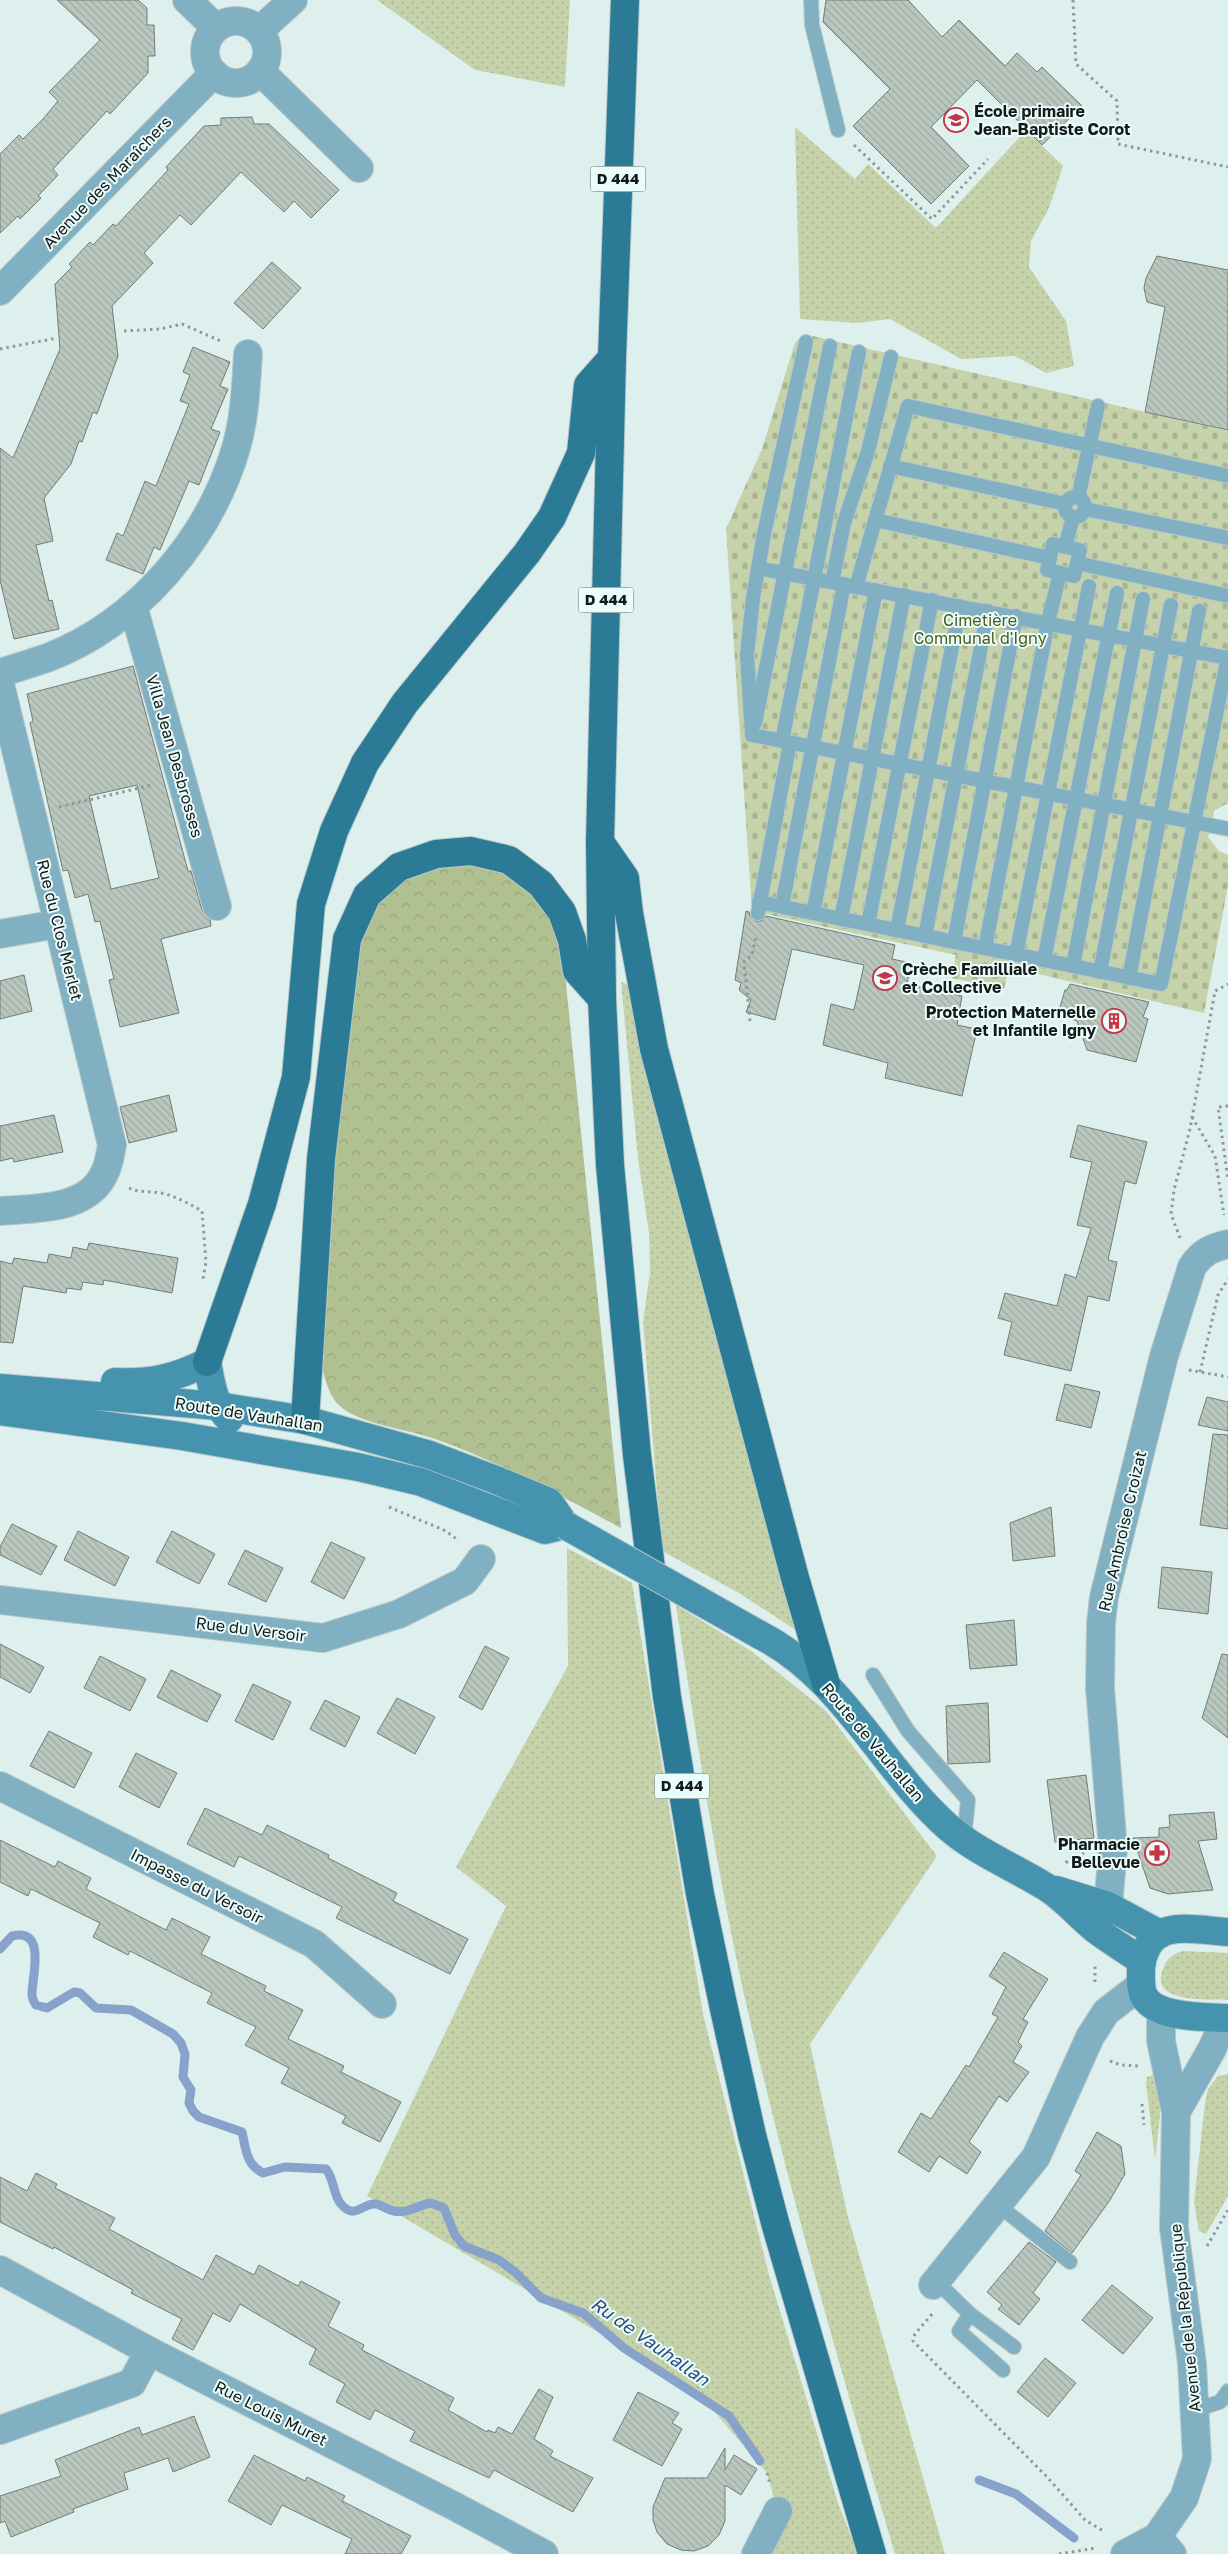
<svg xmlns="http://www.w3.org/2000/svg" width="1228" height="2554" viewBox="0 0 1228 2554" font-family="'Golos Text',sans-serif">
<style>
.grass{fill:url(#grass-dots)}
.forest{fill:url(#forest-crowns)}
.cemetery{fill:url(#cemetery-stones)}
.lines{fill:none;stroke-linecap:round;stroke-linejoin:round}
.stream{stroke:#87a2cb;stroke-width:9}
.building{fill:url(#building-back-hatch);stroke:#717d75;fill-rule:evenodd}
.service-casing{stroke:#bac9c8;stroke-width:16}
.minor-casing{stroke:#bac9c8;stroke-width:30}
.tertiary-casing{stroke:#bac9c8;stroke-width:30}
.secondary-casing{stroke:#bac9c8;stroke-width:30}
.primary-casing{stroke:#bac9c8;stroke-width:30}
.path{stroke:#8c9998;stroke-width:3;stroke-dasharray:2.5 4;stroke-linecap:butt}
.service{stroke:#81b0c3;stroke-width:14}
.minor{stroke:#81b0c3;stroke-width:28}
.tertiary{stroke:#81b0c3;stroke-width:28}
.secondary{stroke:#4693af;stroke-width:28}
.primary{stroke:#2b7b96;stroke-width:28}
.secondary-bridge-casing{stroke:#bac9c8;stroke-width:30;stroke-linecap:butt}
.secondary-bridge{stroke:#4693af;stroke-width:28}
.labels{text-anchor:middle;stroke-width:4;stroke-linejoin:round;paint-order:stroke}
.shield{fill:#ebfdfb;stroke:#545e5e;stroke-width:1}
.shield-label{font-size:15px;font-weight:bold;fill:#141a1a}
.poi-label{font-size:16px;font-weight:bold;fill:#141a1a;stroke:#ebfdfb;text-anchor:start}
.street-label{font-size:16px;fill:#141a1a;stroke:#ebfdfb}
.park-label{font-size:16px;fill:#4c5c14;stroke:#ebfdfb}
.water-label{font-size:18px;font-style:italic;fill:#2b4d82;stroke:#ebfdfb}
</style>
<defs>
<pattern id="grass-dots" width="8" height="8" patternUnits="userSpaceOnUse" patternTransform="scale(1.25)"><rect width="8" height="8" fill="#c5d2aa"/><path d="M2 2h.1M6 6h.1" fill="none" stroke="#a8b492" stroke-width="1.8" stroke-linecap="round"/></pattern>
<pattern id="forest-crowns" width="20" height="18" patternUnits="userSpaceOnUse" patternTransform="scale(1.25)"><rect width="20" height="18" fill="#b1c090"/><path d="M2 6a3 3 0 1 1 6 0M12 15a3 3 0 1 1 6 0" fill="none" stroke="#97a47c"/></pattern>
<pattern id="cemetery-stones" width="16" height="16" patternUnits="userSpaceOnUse" patternTransform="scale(1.25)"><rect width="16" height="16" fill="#c5d2aa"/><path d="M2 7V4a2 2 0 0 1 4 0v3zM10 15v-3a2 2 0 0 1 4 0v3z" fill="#a8b492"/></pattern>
<pattern id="building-back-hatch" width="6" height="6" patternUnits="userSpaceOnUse" patternTransform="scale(1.25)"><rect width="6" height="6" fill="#bac7be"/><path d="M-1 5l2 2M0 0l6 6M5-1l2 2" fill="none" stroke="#9faaa3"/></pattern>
</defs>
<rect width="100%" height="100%" fill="#def0ee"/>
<g class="grass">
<path d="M377,0H570L565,87L475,70Z"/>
<path d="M795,127L855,179L868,164L936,228L1026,130L1063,166L1049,208L1031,241L1029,267L1066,321L1074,366L1046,373L1015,356L961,359L890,319L857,323L800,319Z"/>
<path d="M621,982L628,985L797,1631L739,1593L662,1551L643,1322L650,1272L649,1232L638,1159Z"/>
<path d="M567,1548L632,1583L703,2014L769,2275L838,2503L858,2554H771L781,2536L778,2511L767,2473L696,2390L367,2196L506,1906L456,1867L568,1666Z"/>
<path d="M676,1605L751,1651L826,1711L937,1856L810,2044L847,2213L945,2554H895C844,2382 794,2209 753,2034C720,1893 698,1749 676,1605Z"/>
<path d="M1182,1951L1228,1953V2000C1210,1999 1152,2004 1162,1972C1166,1959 1170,1956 1182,1951Z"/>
<path d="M1159,2073L1160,2116L1155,2159L1146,2083L1147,2077Z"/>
<path d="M1228,2074V2196L1206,2234L1199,2231L1194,2202L1205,2103L1208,2089L1218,2076Z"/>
</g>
<path class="forest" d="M470,864C481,867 494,869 504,874C543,895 555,923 564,964L621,1528C561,1496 500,1462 435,1439C410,1430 361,1424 341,1407C328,1396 324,1375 320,1359L351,966L356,930L388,888L413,875L439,867Z"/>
<path class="cemetery" d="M804,334L1228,431V803L1214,811L1208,837L1219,851L1228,855V886L1204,1013L1009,967L1004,989L952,978L956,955L752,911L726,529L762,449L795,343Z"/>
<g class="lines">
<g class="stream">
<path d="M0,1949L12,1936C47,1928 32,1976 32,1994C32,1998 34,2002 36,2005L47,2008L74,1992L80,1993L96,2008L131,2010L173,2034L181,2043L185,2054L183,2077L191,2090L189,2103L193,2111L199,2117L242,2132C246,2150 246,2164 263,2173L285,2167L326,2169C335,2181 333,2195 341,2204C355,2221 363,2202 376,2204C382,2205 387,2210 394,2211C408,2214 418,2205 431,2203L444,2208L455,2235L464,2246L499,2260L515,2272L541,2298L583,2313L624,2348L729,2416L760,2461"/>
<path d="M979,2480L1016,2494L1074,2538"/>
</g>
</g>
<g class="building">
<path d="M57,0H138L147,8V25H154L155,56H148V73L110,114L107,111L53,169L58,175L38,196L41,198L20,219L18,216L0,233V154L19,135L23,139L43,119L58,101L49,92L100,40Z"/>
<path d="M826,0H908L942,37L959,20L1005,66L1017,53L1037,72L1042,67L1082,106L1042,145L977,80L931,127L969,166L931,204L853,126L890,89L823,22Z"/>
<path d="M252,117L254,124H269L339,190L311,218L294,201L284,212L241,172L191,225L180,215L144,253L153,263L112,306L118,356L97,414L93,412L82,442L79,441L71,464L44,498L53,541L36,545L49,601L52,600L59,629L14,639L0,580V448L13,458L60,349L55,284L72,267L69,264L90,242L93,245L113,224L116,226L168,170L166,167L204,126L221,125V118Z"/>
<path d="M1157,256L1228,270V430L1145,412L1165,307L1147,302L1144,288L1146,278Z"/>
<path d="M272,262L301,288L263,329L234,303Z"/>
<path d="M193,347L230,362L220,386L228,389L211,429L220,432L199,485L189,481L160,550L154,547L143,574L106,560L117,533L123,536L145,481L156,486L189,404L180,401L190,375L183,372Z"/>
<path d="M133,666L188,871H191L202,910L210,919L211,926L161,939L179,1013L120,1027L109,980L114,979L100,921L95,922L88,894L75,898L68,870L63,871L30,723L33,721L27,694ZM137,785L159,878L111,889L89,796Z"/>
<path d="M746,911L749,912L750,916L756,921H761L766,916L895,945L892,959L911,963L907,984L962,996L957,1025L977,1029L962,1096L885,1078L888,1063L823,1045L831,1004L854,1010L864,965L792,949L775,1020L746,1012L751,1000L739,990L741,983L735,980Z"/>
<path d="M24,975L32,1011L0,1019V981Z"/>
<path d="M1070,984L1149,1002L1143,1017L1148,1019L1136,1062L1087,1050L1077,1021L1062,1016L1060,1007L1065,990H1067Z"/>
<path d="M169,1095L177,1131L129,1143L120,1107Z"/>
<path d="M54,1115L63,1152L14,1162L13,1158L0,1161V1126Z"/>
<path d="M1078,1125L1147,1142L1136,1184L1125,1181L1108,1260L1117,1262L1109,1301L1088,1296L1071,1371L1004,1355L1012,1322L998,1318L1005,1293L1057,1306L1065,1274L1076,1278L1091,1228L1077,1225L1092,1162L1070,1157Z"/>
<path d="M89,1243L178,1258L172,1293L104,1280L103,1285L83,1282L81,1290L67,1288L66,1293L23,1286L13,1343L0,1342V1261L12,1264L14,1258L47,1263L49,1254L71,1258L73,1247L87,1250Z"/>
<path d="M1065,1384L1100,1392L1091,1428L1056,1420Z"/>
<path d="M1207,1397L1228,1402V1431L1198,1425Z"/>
<path d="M1213,1434L1228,1435V1529L1200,1525Z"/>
<path d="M1051,1507L1055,1556L1013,1561L1010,1523Z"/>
<path d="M12,1524L57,1546L41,1575L0,1555V1547Z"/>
<path d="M78,1531L129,1557L115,1586L64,1560Z"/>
<path d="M172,1531L215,1554L199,1584L156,1562Z"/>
<path d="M331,1542L365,1558L344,1599L311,1582Z"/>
<path d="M245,1550L283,1568L266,1602L228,1584Z"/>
<path d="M1162,1567L1212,1572L1208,1614L1158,1608Z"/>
<path d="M1014,1620L1017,1665L970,1669L966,1625Z"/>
<path d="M0,1644L44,1667L30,1693L0,1677Z"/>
<path d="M485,1646L509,1658L482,1710L459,1697Z"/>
<path d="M1222,1654L1228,1655V1738L1202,1718Z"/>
<path d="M100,1656L146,1679L130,1711L84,1688Z"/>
<path d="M171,1670L221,1695L207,1722L157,1697Z"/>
<path d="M253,1684L291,1702L273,1740L235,1721Z"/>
<path d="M397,1698L435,1717L415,1754L377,1733Z"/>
<path d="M325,1700L360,1717L345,1747L310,1729Z"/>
<path d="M988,1703L990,1762L948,1764L946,1706Z"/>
<path d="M49,1731L92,1753L74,1788L30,1766Z"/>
<path d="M136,1753L177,1773L159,1808L119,1787Z"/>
<path d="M1086,1775L1094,1838L1055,1842L1047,1780Z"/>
<path d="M205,1808L262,1835L267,1825L329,1855L328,1858L397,1893L393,1901L468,1939L450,1974L336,1918L342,1907L239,1856L234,1867L187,1844Z"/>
<path d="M1214,1812L1217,1839L1198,1841L1213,1890L1168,1894L1150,1888L1133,1838L1159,1837V1828L1170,1827L1169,1815Z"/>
<path d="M0,1840L55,1867L58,1861L91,1878L86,1889L166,1930L172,1918L210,1937L201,1954L266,1986L264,1991L303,2010L288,2039L344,2066L341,2072L401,2102L380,2142L342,2123L346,2116L281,2083L289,2068L245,2045L256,2027L207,2003L212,1993L130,1951L128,1955L93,1937L100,1923L31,1889L28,1896L0,1882Z"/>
<path d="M1004,1952L1048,1979L1023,2019L1028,2022L1018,2042L1022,2046L1013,2062L1029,2072L1007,2102L999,2096L969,2142L981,2152L967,2174L939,2156L929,2172L898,2152L921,2113L931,2119L966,2065L969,2067L998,2017L992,2014L1006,1987L989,1976Z"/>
<path d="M1097,2132L1121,2146L1125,2174L1110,2200L1072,2253L1045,2231L1081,2175L1075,2171Z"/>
<path d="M36,2173L57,2184L55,2188L115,2218L109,2229L203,2280L216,2255L254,2275L259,2265L298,2286L301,2281L340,2302L328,2326L364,2345L362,2350L454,2398L448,2410L487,2432L488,2430L495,2433L498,2427L512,2434L539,2389L553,2397L534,2439L553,2451L550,2456L593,2478L573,2512L494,2470L489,2478L410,2441L415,2431L375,2410L370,2420L336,2402L345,2384L309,2364L316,2349L240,2304L230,2322L213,2313L193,2350L172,2339L182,2319L131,2293L133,2290L54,2247L53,2249L0,2222V2177L27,2191Z"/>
<path d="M1029,2242L1056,2262L1033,2293L1040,2299L1019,2325L998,2309L1002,2305L987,2292Z"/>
<path d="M1112,2285L1153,2318L1123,2354L1082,2320Z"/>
<path d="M1045,2358L1076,2383L1048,2417L1017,2392Z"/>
<path d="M638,2392L679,2413L672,2423L682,2429L662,2466L613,2440Z"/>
<path d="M194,2416L210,2457L173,2472L168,2458L124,2473L128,2489L73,2509L74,2512L11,2537L5,2521L0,2523V2496L61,2476L55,2460L139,2427L142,2435Z"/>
<path d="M725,2448V2470L734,2455L757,2469L741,2495L725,2485V2521L719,2535L708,2546L694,2551L681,2550L667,2544L657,2532L653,2520V2507L665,2478H707Z"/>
<path d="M254,2455L305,2481L307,2477L345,2496L342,2501L411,2536L401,2554H345L352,2539L282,2505L271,2525L228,2501Z"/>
</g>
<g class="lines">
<defs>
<g id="service">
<path d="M811,0L812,25L838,130"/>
<path d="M806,342L764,534L753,598L747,655L752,735L1228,829"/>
<path d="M890,466L1066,504"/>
<circle cx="1075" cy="507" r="10"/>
<path d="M1078,498L1098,406"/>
<path d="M1085,509L1228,538"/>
<path d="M875,520L1050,558"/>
<path d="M1053,544L1080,550L1074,576L1047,570Z"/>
<path d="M1065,547L1073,517"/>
<path d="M1077,563L1228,596"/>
<path d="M758,568L1227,658"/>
<path d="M832,582L844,523L868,451L891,357"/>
<path d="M856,587L908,406L1228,476"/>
<path d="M755,723L830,346"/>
<path d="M782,741L859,352"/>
<path d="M759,902L1161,984L1228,657"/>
<path d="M782,906L844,584"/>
<path d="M758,913L790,743"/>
<path d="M813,913L876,590"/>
<path d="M841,919L904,595"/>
<path d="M868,924L932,600"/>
<path d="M897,930L960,606"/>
<path d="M925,936L988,611"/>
<path d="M954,942L1016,616"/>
<path d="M985,948L1048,622L1060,573"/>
<path d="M1016,955L1089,586"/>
<path d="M1044,960L1117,593"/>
<path d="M1073,966L1143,599"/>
<path d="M1100,972L1171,605"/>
<path d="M1129,978L1199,611"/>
<path d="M873,1675L908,1731L968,1800L964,1839"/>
<path d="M998,2205L1070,2262"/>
<path d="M936,2281L970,2314L1014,2347"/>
<path d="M970,2314L959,2331L1003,2370"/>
<path d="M1195,2410L1220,2402L1228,2391"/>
</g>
<g id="minor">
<path d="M187,0L216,28"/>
<circle cx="236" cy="52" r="31"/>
<path d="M259,31L293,0"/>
<path d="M260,71L359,168"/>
<path d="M0,291L214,73"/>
<path d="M133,606L217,906"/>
<path d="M0,673C16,668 32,663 47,658C138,623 209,539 236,448C245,417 246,385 248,354"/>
<path d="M0,684L112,1145C110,1155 109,1165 104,1174C87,1211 33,1208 0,1211"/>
<path d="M0,934L57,924"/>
<path d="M0,1600L323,1638L399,1614L465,1581L481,1559"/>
<path d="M0,1786L314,1944L382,2004"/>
<path d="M1108,1906L1113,1849L1100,1688L1101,1623L1104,1597L1164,1356L1192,1267C1202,1252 1211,1248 1228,1244"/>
<path d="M0,2270L149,2351L454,2506L544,2554"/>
<path d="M933,2285L1036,2157L1090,2037L1106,2012L1141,1985"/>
<path d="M0,2430L132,2383L149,2351"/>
<path d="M1157,2537L1172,2554"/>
<path d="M756,2554L778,2511"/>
</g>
<g id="tertiary">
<path d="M1176,2112L1212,2049L1226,2018"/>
<path d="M1125,2554L1157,2537L1184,2498L1197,2459L1192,2363L1174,2228L1176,2112L1161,2041V2010"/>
</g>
<g id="secondary">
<path d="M115,1382C150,1384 176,1378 207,1362C212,1386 212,1400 229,1419"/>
<path d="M0,1388L218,1406L305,1420L430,1455L496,1480L549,1502L565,1525L545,1530L421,1482L358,1467L182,1436L0,1411"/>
<path d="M760,1635C844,1678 881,1768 949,1828C978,1853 1014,1867 1046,1887C1064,1898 1078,1915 1095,1929C1109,1940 1126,1950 1142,1961"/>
<path d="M1056,1890L1108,1906L1160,1934"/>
<path d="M1228,1932C1208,1931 1177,1924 1159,1934C1148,1941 1142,1955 1141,1967C1141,1976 1140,1985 1143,1994C1153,2019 1206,2017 1228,2018"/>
</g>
<g id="primary">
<path d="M625,0L612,358L600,842L602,999L610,1165L637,1455L667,1697L700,1894L724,2009L752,2135L776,2226L872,2554"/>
<path d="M600,842L625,878L629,913L654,1049L795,1578L826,1684"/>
<path d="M207,1362L262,1204L296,1077L311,904L334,831L365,763L405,703L527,553L552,517L581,453L588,385L612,358"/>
<path d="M305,1420L321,1159L347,939L367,895L399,867L436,854L471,851L509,860L541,884L562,912L572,940L577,971L602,999"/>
</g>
</defs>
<use href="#service" class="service-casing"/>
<use href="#minor" class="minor-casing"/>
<use href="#tertiary" class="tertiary-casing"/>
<use href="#secondary" class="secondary-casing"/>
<use href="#primary" class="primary-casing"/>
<g class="path">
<path d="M1073,0L1076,64L1117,101L1118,144L1228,167"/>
<path d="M854,145L932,219L988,159"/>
<path d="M124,331L160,329L182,324L223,342"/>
<path d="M0,349L57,338"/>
<path d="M59,807L152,785"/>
<path d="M750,1021L744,962L752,955L756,936"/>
<path d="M1228,1106L1218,1107L1228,1180"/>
<path d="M1192,1117L1215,1156L1224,1215"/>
<path d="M129,1188C139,1193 150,1191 161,1193C176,1196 189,1204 202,1211L206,1262L203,1279"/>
<path d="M1180,1238L1171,1214L1174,1190L1190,1129L1215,991L1228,984"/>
<path d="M1189,1370L1228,1377"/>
<path d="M1200,1372L1218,1295L1228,1279"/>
<path d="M389,1507L446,1531L459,1541"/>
<path d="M1066,1863L1070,1858L1084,1853"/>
<path d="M1095,1982V1966"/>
<path d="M1110,2061L1121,2065L1138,2066"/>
<path d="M1142,2104L1144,2125"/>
<path d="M1207,2246L1228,2210"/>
<path d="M932,2314L915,2334L913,2341L1048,2478L1085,2520L1105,2532"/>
<path d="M767,2473L770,2484"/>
<path d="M1059,2554L1096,2548"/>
</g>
<use href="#service" class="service"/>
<use href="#minor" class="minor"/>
<use href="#tertiary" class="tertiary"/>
<use href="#secondary" class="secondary"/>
<use href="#primary" class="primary"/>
<defs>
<path id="secondary-bridge" d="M565,1525L760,1635"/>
</defs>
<use href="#secondary-bridge" class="secondary-bridge-casing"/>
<use href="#secondary-bridge" class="secondary-bridge"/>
</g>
<defs>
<symbol id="school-ring" viewBox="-11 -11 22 22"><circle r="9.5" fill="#ebfdfb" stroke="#c53546" stroke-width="1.5"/><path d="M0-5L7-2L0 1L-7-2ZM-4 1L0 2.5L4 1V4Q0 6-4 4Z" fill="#c53546"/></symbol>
<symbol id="building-ring" viewBox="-11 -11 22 22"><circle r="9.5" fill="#ebfdfb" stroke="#c53546" stroke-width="1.5"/><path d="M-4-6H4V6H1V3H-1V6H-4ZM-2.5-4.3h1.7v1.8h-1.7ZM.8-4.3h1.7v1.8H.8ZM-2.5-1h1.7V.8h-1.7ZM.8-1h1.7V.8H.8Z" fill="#c53546"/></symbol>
<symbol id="pharmacy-ring" viewBox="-11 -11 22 22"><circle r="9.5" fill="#ebfdfb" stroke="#c53546" stroke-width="1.5"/><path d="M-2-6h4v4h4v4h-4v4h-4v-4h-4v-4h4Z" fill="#c53546"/></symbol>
</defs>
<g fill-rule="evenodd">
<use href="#school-ring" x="942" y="106" width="28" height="28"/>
<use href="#school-ring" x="871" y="964" width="28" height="28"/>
<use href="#building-ring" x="1100" y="1007" width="28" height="28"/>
<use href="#pharmacy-ring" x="1143" y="1839" width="28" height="28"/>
</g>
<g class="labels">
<g class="shield">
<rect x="590.5" y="166.5" width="55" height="25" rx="4"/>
<rect x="578.5" y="587.5" width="55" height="25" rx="4"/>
<rect x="654.5" y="1773.5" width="55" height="25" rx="4"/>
</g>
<g class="shield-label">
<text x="618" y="184">D 444</text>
<text x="606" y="605">D 444</text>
<text x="682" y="1791">D 444</text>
</g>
<g class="poi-label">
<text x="974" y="117">École primaire<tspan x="974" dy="18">Jean-Baptiste Corot</tspan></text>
<text x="902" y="975">Crèche Familliale<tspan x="902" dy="18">et Collective</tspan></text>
<text x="1096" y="1018" text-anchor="end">Protection Maternelle<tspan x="1096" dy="18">et Infantile Igny</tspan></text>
<text x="1140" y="1850" text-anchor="end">Pharmacie<tspan x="1140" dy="18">Bellevue</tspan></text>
</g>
<g class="street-label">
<text transform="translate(107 182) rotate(-46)" y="6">Avenue des Maraîchers</text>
<text transform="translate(175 756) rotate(74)" y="6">Villa Jean Desbrosses</text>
<text transform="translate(60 930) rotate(76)" y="6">Rue du Clos Merlet</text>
<text transform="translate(249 1414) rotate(9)" y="6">Route de Vauhallan</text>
<text transform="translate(1122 1531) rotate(-77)" y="6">Rue Ambroise Croizat</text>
<text transform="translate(251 1629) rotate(7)" y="6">Rue du Versoir</text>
<text transform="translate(873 1742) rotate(50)" y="6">Route de Vauhallan</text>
<text transform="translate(197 1886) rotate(27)" y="6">Impasse du Versoir</text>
<text transform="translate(1185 2318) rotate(-96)" y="6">Avenue de la République</text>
<text transform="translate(271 2413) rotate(27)" y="6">Rue Louis Muret</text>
</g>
<g class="park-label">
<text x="980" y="626">Cimetière<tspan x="980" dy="18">Communal d'Igny</tspan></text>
</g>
<g class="water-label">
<text transform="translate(650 2342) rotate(35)" y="6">Ru de Vauhallan</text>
</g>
</g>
</svg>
